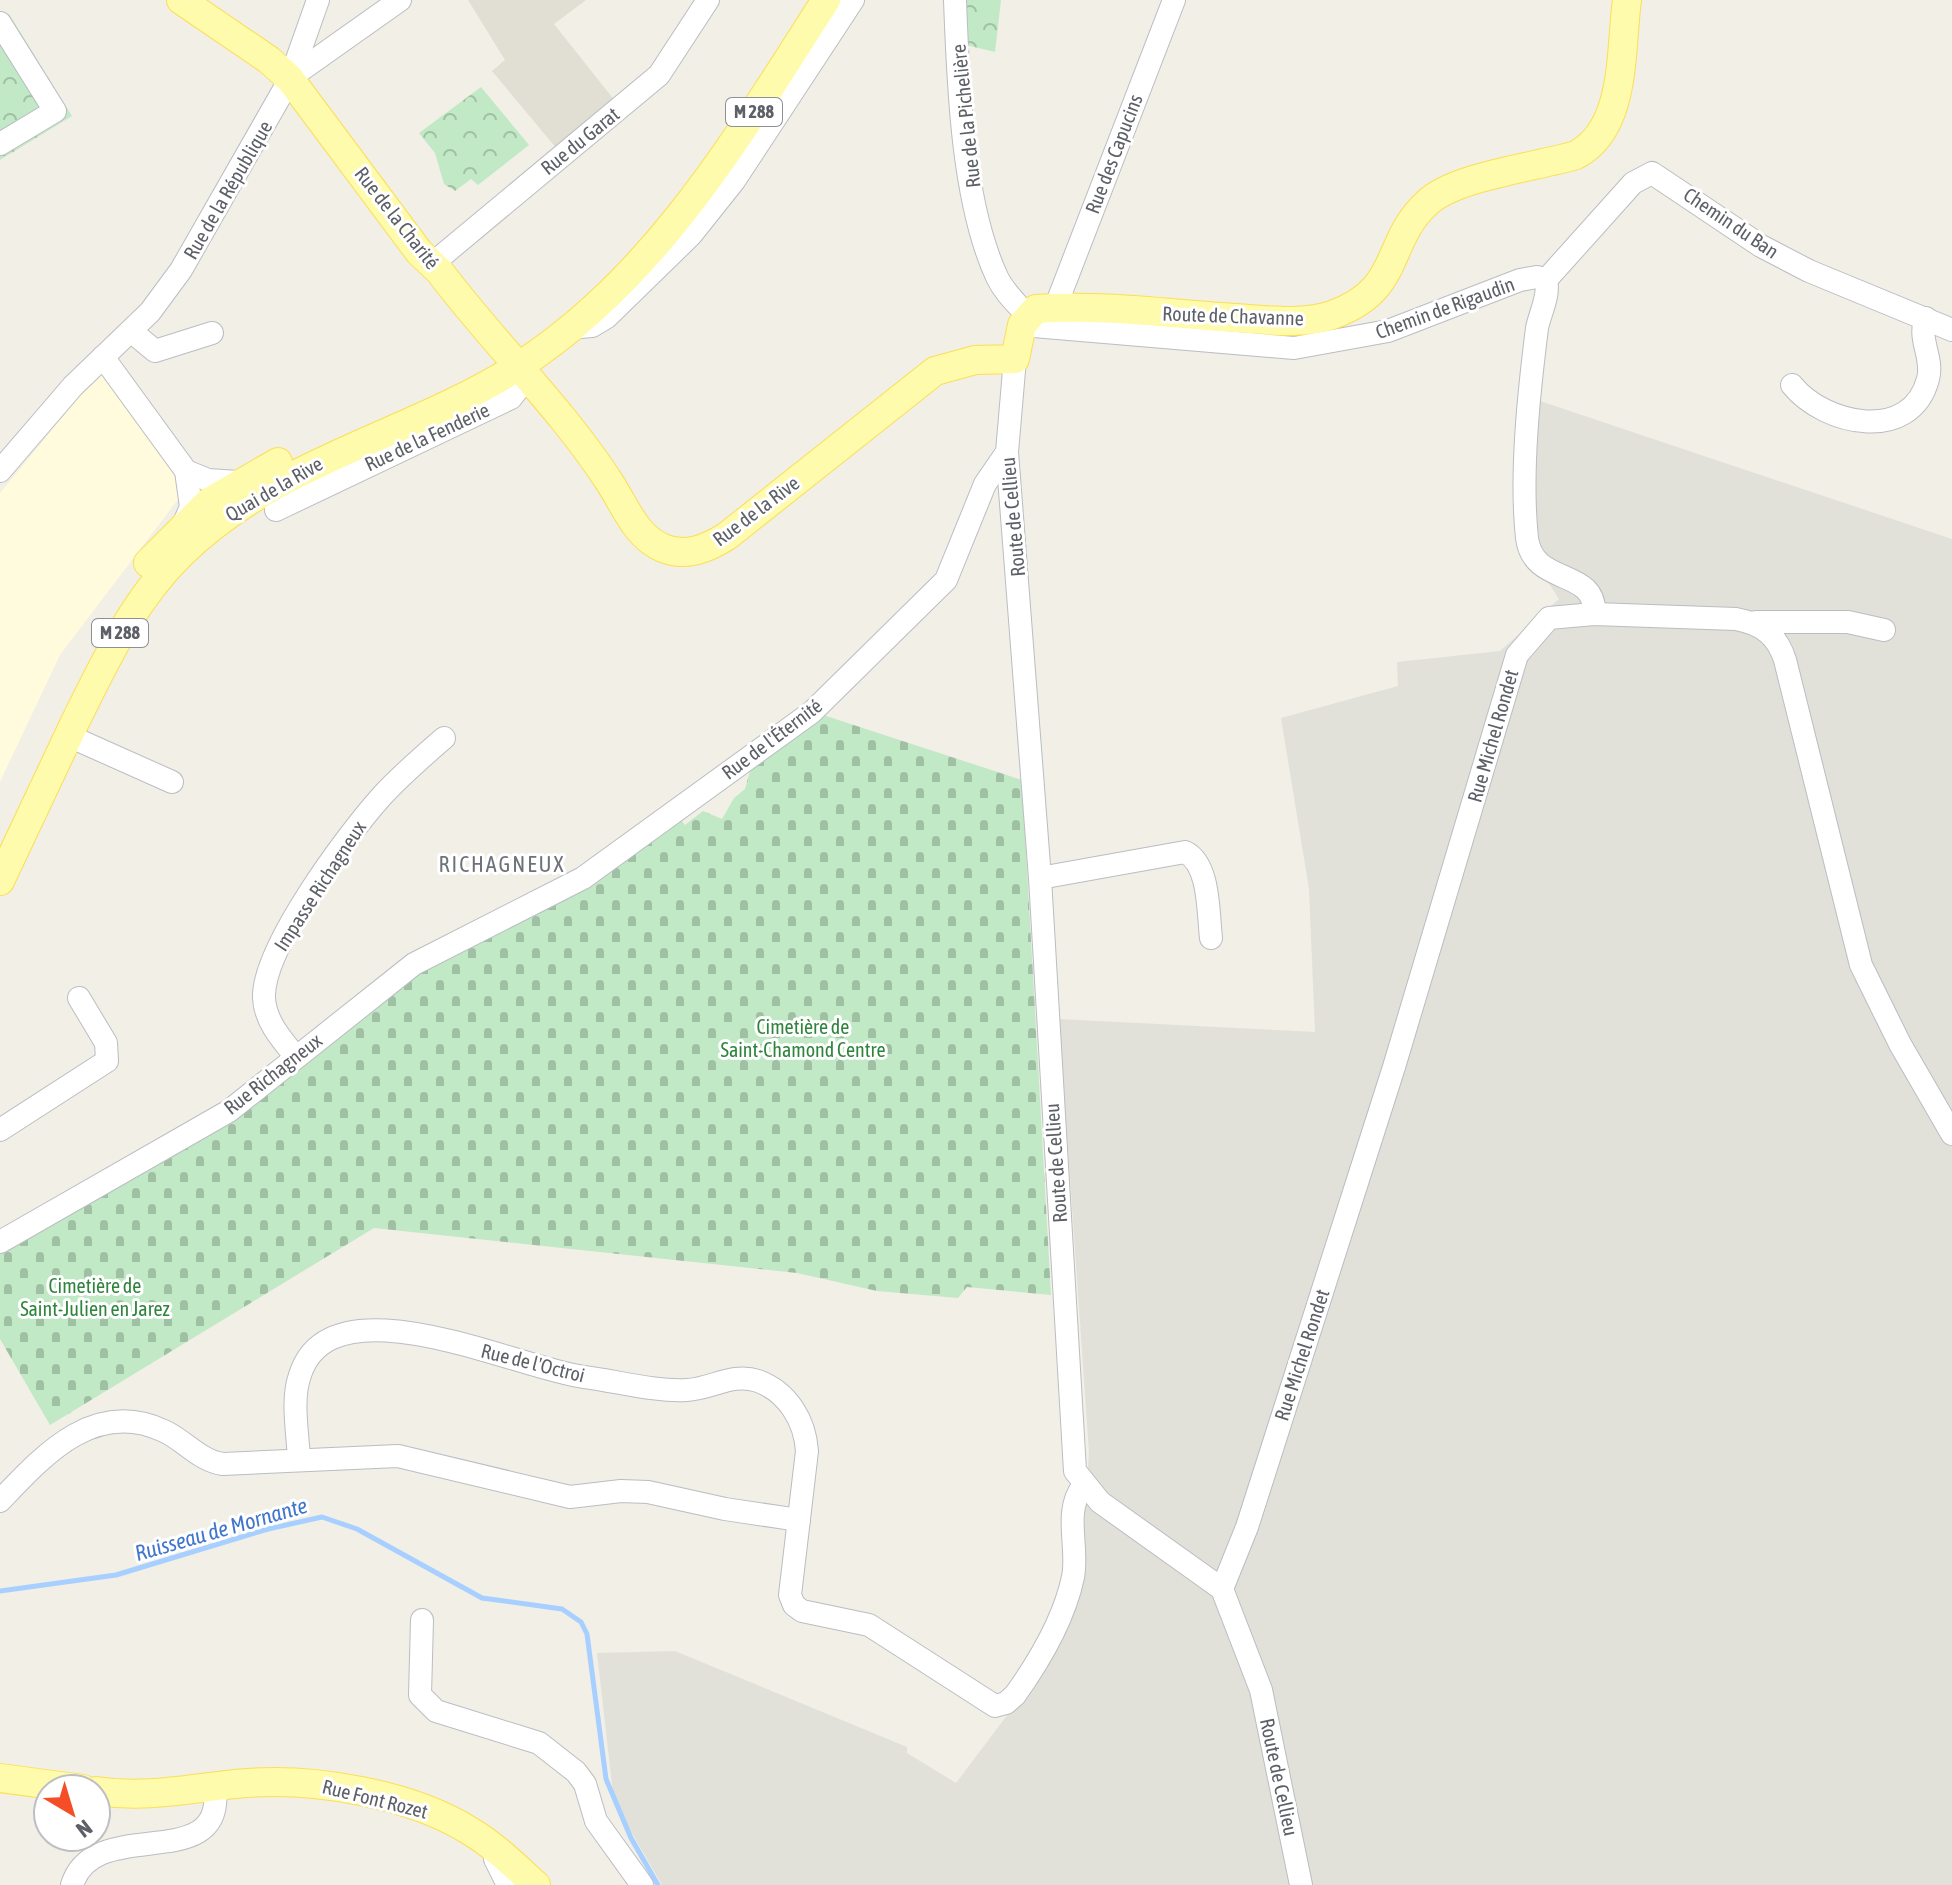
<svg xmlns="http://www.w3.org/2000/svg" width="1952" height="1885" viewBox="0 0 1952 1885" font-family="'Asap Condensed',sans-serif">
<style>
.commercial{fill:#fffbdc}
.industrial{fill:#e1e1da}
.education{fill:#e1dfd4}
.forest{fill:url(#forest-crowns)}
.cemetery{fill:url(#cemetery-stones)}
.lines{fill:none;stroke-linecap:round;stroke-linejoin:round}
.stream{stroke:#a7cfff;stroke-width:5}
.minor-casing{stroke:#babdc2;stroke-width:24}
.major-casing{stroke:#fbdf54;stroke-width:30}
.minor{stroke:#fff;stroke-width:22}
.major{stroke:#fffbac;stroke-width:28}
.labels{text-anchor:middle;stroke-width:6;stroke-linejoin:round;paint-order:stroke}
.shield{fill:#fff;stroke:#8e9095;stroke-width:2}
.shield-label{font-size:18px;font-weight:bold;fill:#5d6067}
.street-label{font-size:20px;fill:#5d6067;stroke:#fff}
.park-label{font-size:20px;fill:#2f843c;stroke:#fff}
.neighbourhood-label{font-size:22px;letter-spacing:2px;fill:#6e7279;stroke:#fff}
.water-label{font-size:22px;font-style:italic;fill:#4075cc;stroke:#fff}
</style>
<defs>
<pattern id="forest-crowns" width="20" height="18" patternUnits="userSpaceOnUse" patternTransform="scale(2)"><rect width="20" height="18" fill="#c1e9c5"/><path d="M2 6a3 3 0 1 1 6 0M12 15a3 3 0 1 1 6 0" fill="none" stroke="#a0c0a4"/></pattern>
<pattern id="cemetery-stones" width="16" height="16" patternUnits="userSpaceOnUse" patternTransform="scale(2)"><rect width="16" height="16" fill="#c1e9c5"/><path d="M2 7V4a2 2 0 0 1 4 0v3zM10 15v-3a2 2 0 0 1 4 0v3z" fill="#a0c0a4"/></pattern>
</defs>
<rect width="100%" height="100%" fill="#f1efe6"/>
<path class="commercial" d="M103,368L186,489L60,655L0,782V493Z"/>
<path class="industrial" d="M1537,400L1952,539V1885H662L614,1802L597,1653L675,1651L907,1747V1753L956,1783L1026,1690L1084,1527L1089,1452L1059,1019L1315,1032L1309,889L1281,718L1398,686L1397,662L1500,651L1559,599L1538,567L1535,537Z"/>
<path class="education" d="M468,0H586L554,24L615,101L557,149L492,71L505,60Z"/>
<g class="forest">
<path d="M963,0H1001L995,52L966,45Z"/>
<path d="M0,14L2,18L9,14L72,116L0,160Z"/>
<path d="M481,87L529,145L478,185L471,179L455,191L444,184L435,153L419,133Z"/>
</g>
<path class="cemetery" d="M820,714L1022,780L1051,1295L967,1287L958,1298L877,1291L797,1273L374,1228L50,1425L0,1339V1253L241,1110L382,991L678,816L685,825L703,811L722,819L734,798L745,789L752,764Z"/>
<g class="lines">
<path class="stream" d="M0,1591L116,1575L268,1529L322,1517L357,1529L482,1598L562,1609L581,1622L587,1634L606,1779L631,1838L658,1885"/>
<defs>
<g id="minor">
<path d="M955,0C958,82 962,202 997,277C1004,292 1016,303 1027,315"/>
<path d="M0,23L55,111L0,144"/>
<path d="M294,75L400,0"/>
<path d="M432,264L659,75L708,0"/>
<path d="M1546,280L1633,183L1652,173L1761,246L1809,271L1952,330"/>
<path d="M1546,280C1550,295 1540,313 1537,328C1529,392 1520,474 1527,538C1533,587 1597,567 1594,614"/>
<path d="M1055,308L1174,0"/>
<path d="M575,323L580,327L592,326L607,317L691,235L734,181L853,0"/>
<path d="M1022,325L1294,348L1388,331L1520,280L1537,277L1546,280"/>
<path d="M131,331L155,351L212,333"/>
<path d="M103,357L186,471L191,507L184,523"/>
<path d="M1015,359L1007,452L1040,878L1075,1471L1100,1502L1222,1589L1261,1690L1301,1885"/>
<path d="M1792,385C1824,425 1911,444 1928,379C1934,358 1917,339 1926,318"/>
<path d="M0,471L73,386L150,312L181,270L290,79L318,0"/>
<path d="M186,471L208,480L238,482"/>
<path d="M276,510L511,398L527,377"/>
<path d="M1756,622H1848L1884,630"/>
<path d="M69,736L172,782"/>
<path d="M1040,878L1185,852C1210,864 1208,913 1211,938"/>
<path d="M296,1057C282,1040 265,1021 264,998C262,949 347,835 381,797C400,776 422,757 444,738"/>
<path d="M0,1130L107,1061L106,1043L79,998"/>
<path d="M0,1242L229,1111L414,964L583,878L812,712L946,580L985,484L1007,452"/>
<path d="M299,1460C298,1434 291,1400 300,1375C331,1277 518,1369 584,1377C617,1381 655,1392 687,1390C712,1389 732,1372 758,1381C788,1392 805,1421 807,1451L790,1595L794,1605L802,1611L869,1625L995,1706L1006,1703L1015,1695C1040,1660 1064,1620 1073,1577C1079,1547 1063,1512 1083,1486"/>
<path d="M0,1501C43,1456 94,1398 164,1431C184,1440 200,1461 223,1464L398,1456L570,1497L621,1491L648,1492L725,1509L799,1520"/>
<path d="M1222,1589L1247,1527L1394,1067L1517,655L1549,618L1594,614L1736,619C1762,624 1777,635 1785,660L1861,965L1900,1044L1952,1134"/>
<path d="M422,1620L420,1695L436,1711L539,1743L576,1772L585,1784L596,1821L642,1885"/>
<path d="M499,1851L495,1859L508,1885"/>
<path d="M72,1885C94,1813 224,1877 215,1789"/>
</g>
<g id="major">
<path d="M181,0L269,60L290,79L419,252L440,272C494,344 561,407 610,483C625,506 636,537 663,548C686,558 708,548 727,536L935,371L975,360L1015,359L1022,325L1036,309C1101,304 1170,314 1236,318C1268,320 1302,325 1332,315C1403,290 1384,242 1427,203C1455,176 1537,167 1576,155C1627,128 1620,50 1627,0"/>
<path d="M148,563L209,502L278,462"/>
<path d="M0,881C25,828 50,775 75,722C105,662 132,602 181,554C277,460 409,436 519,366C657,277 739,135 826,0"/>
<path d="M0,1778L83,1789"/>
<path d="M96,1791C152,1799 193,1787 247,1783C316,1778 411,1794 470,1831C495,1846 515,1866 536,1885"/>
</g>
</defs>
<use href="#minor" class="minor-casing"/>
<use href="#major" class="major-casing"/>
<use href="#minor" class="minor"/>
<use href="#major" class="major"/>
</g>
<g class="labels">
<g class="shield">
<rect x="726" y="98" width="56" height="28" rx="6"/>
<rect x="92" y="619" width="56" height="28" rx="6"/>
</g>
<g class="shield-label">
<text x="754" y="118">M 288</text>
<text x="120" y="639">M 288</text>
</g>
<g class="street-label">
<text transform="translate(966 116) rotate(-96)" y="7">Rue de la Pichelière</text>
<text transform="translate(580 141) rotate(-39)" y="7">Rue du Garat</text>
<text transform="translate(1114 154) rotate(-69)" y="7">Rue des Capucins</text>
<text transform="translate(228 190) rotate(-60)" y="7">Rue de la République</text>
<text transform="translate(397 218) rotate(52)" y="7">Rue de la Charité</text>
<text transform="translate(1731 223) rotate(34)" y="7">Chemin du Ban</text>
<text transform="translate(1445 308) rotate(-20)" y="7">Chemin de Rigaudin</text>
<text transform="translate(1233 316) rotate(2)" y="7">Route de Chavanne</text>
<text transform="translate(427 437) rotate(-25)" y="7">Rue de la Fenderie</text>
<text transform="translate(274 489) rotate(-30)" y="7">Quai de la Rive</text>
<text transform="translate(756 511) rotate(-37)" y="7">Rue de la Rive</text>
<text transform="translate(1013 517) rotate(-95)" y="7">Route de Cellieu</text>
<text transform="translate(1493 736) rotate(-74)" y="7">Rue Michel Rondet</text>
<text transform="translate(772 739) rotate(-37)" y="7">Rue de l'Éternité</text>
<text transform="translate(320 886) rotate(-57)" y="7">Impasse Richagneux</text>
<text transform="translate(273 1074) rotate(-38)" y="7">Rue Richagneux</text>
<text transform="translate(1056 1163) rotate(-94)" y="7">Route de Cellieu</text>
<text transform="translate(1302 1355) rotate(-72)" y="7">Rue Michel Rondet</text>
<text transform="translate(533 1363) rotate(14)" y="7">Rue de l'Octroi</text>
<text transform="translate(1279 1777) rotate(78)" y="7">Route de Cellieu</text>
<text transform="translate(375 1799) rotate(14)" y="7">Rue Font Rozet</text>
</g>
<g class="park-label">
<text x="803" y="1034">Cimetière de<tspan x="803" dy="23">Saint-Chamond Centre</tspan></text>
<text x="95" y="1293">Cimetière de<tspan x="95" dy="23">Saint-Julien en Jarez</tspan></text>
</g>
<g class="neighbourhood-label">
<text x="502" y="872">RICHAGNEUX</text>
</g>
<g class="water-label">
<text transform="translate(221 1529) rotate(-16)" y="8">Ruisseau de Mornante</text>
</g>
</g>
<g transform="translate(72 1813) rotate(142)"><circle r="38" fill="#ffffff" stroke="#bebfc2" stroke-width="2"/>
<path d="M0-6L14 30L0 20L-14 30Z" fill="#f54e27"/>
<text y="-12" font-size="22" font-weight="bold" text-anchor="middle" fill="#5d6067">N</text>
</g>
</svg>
